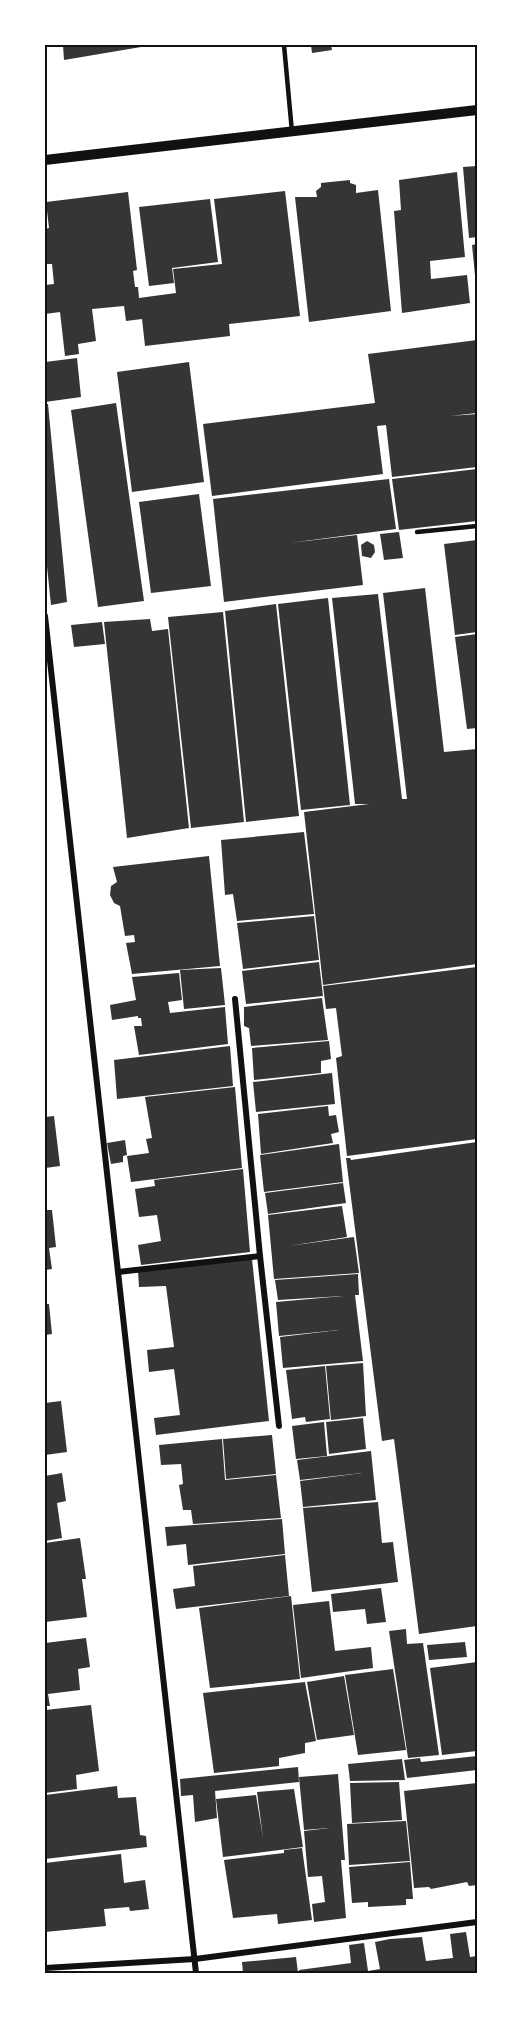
<svg xmlns="http://www.w3.org/2000/svg" width="522" height="2018" viewBox="0 0 522 2018" font-family="'Noto Sans',sans-serif">
<style>
.building{fill:#353535}
.lines{fill:none;stroke-linecap:round;stroke-linejoin:round}
.service{stroke:#111;stroke-width:4.5}
.minor{stroke:#111;stroke-width:6}
.tertiary{stroke:#111;stroke-width:10}
.neatline{fill:none;stroke:#111;stroke-width:2}
</style>
<rect width="100%" height="100%" fill="#fff"/>
<g class="building">
<path d="M63,45H147V46L64,60Z"/>
<path d="M311,45H331L332,50L312,53Z"/>
<path d="M477,166V237L469,238L463,167Z"/>
<path d="M457,172L465,257L430,261L431,279L467,275L470,303L402,313L394,211L401,210L399,180Z"/>
<path d="M350,180V183L356,185V193L378,190L391,311L309,322L295,197H317L316,191L321,187V183Z"/>
<path d="M285,191L300,316L229,324L230,336L145,346L142,319L126,321L124,306L92,309L96,341L78,344L79,354L65,356L60,312L45,314V285L54,284L52,264H45V229L49,228L46,202L128,192L137,270L133,271L135,287H138L139,298L176,293L173,269L222,264L214,199Z"/>
<path d="M210,199L218,262L172,268L174,283L149,286L139,207Z"/>
<path d="M477,244V275H475L472,245Z"/>
<path d="M477,340V413L450,416L477,414V467L392,477L386,425L377,426L383,474L212,496L203,424L375,403L368,354Z"/>
<path d="M77,358L81,397L45,402V362Z"/>
<path d="M189,362L204,482L132,492L117,372Z"/>
<path d="M116,403L144,601L98,607L71,410Z"/>
<path d="M45,404H48L67,602L51,605L45,547Z"/>
<path d="M477,469V521L399,530L392,479Z"/>
<path d="M389,479L396,529L289,543L357,535L363,585L224,602L213,499Z"/>
<path d="M199,494L211,586L151,593L139,502Z"/>
<path d="M399,532L403,558L384,560L380,534Z"/>
<path d="M477,540V632L455,635L444,544Z"/>
<path d="M367,541L374,545L375,552L371,558L362,556L361,545Z"/>
<path d="M425,588L444,752L477,749V964L323,985L304,812L369,804H355L332,598L378,594L402,799H407L383,593Z"/>
<path d="M328,598L350,805L301,810L278,604Z"/>
<path d="M276,604L299,816L246,822L225,611Z"/>
<path d="M223,612L244,822L191,828L168,617Z"/>
<path d="M150,619L152,631L168,629L189,828L127,838L104,622Z"/>
<path d="M102,622L105,644L74,647L71,625Z"/>
<path d="M477,634V728L467,729L455,637Z"/>
<path d="M304,832L314,914L237,921L233,894L225,895L221,840Z"/>
<path d="M209,856L220,966L132,974L126,943L135,942L134,935L125,936L120,906L114,903L110,895L111,886L117,882L113,867Z"/>
<path d="M314,916L319,960L243,969L237,923Z"/>
<path d="M319,962L323,996L246,1004L242,971Z"/>
<path d="M477,967V1139L347,1156L336,1058L342,1056L336,1008L326,1009L323,986Z"/>
<path d="M221,968L225,1005L184,1009L180,970Z"/>
<path d="M179,973L182,1000L168,1002L170,1013L225,1007L228,1044L139,1055L134,1026H142L141,1018H138V1016L112,1020L110,1005L136,1000L132,977Z"/>
<path d="M322,998L328,1040L251,1046L249,1028L244,1026V1007Z"/>
<path d="M329,1041L331,1059L321,1061V1073L254,1080L252,1048Z"/>
<path d="M230,1046L233,1086L117,1099L114,1060Z"/>
<path d="M332,1073L335,1104L256,1112L253,1082Z"/>
<path d="M235,1087L242,1168L131,1182L127,1156L149,1153L146,1139L152,1138L145,1097Z"/>
<path d="M328,1106L329,1116L336,1115L339,1132L331,1134L333,1143L261,1154L258,1114Z"/>
<path d="M54,1116L60,1166L45,1168V1117Z"/>
<path d="M125,1140L127,1155L123,1156V1162L111,1164L107,1143Z"/>
<path d="M477,1142V1626L419,1634L394,1439L382,1441L346,1158H350L351,1160Z"/>
<path d="M339,1144L343,1182L264,1192L260,1155Z"/>
<path d="M243,1169L250,1252L141,1265L138,1245L161,1241L157,1215L139,1217L135,1189L155,1186L154,1180Z"/>
<path d="M343,1183L346,1203L268,1214L265,1193Z"/>
<path d="M342,1206L347,1237L288,1246L354,1237L359,1273L274,1279L268,1215Z"/>
<path d="M45,1210H52L56,1247L49,1248L52,1269L45,1270Z"/>
<path d="M252,1259L269,1421L156,1435L154,1418L180,1415L174,1369L149,1372L147,1350L174,1347L166,1286L139,1287L138,1271Z"/>
<path d="M358,1274L359,1295H355L363,1361L283,1368L280,1337L339,1330L279,1336L276,1302L343,1296L278,1300L275,1280Z"/>
<path d="M45,1304H49L52,1334L45,1335Z"/>
<path d="M363,1363L366,1416L331,1420L326,1366Z"/>
<path d="M325,1366L330,1419L306,1422L305,1417L292,1419L286,1370Z"/>
<path d="M61,1401L67,1452L45,1455V1403Z"/>
<path d="M363,1418L366,1449L329,1454L326,1422Z"/>
<path d="M324,1422L327,1456L296,1459L292,1426Z"/>
<path d="M272,1435L276,1474L226,1479L223,1439Z"/>
<path d="M222,1439L225,1480L276,1475L281,1518L193,1524L191,1510H183L179,1485L183,1484L181,1464L161,1465L159,1445Z"/>
<path d="M371,1451L376,1500L303,1507L300,1481L362,1473L300,1480L297,1460Z"/>
<path d="M62,1473L66,1501L57,1503L62,1538L45,1541V1476Z"/>
<path d="M378,1502L382,1543L393,1542L398,1582L312,1592L303,1508Z"/>
<path d="M282,1519L285,1554L188,1565L186,1544L167,1546L165,1527Z"/>
<path d="M80,1538L86,1579H82L87,1617L45,1622V1543Z"/>
<path d="M285,1555L289,1596L176,1609L173,1589L195,1586L193,1566Z"/>
<path d="M381,1588L386,1622L367,1624L365,1609L333,1612L331,1594Z"/>
<path d="M291,1596L300,1679L210,1688L199,1608Z"/>
<path d="M329,1601L335,1651L371,1647L373,1668L301,1678L293,1605Z"/>
<path d="M406,1629L407,1644L423,1643L439,1755L408,1758L389,1631Z"/>
<path d="M86,1638L90,1667L78,1669L80,1690L48,1694L50,1706H45V1643Z"/>
<path d="M465,1642L467,1657L429,1660L427,1645Z"/>
<path d="M477,1662V1751L442,1755L430,1668Z"/>
<path d="M393,1669L406,1750L358,1755L345,1675Z"/>
<path d="M344,1676L354,1735L317,1740L307,1682Z"/>
<path d="M305,1682L316,1741L305,1743V1753L279,1758V1766L214,1773L203,1693Z"/>
<path d="M91,1705L99,1771L76,1775L77,1789L45,1793V1710Z"/>
<path d="M477,1756V1770L407,1778L404,1760L420,1758L421,1762Z"/>
<path d="M402,1759L405,1780L350,1781L348,1764Z"/>
<path d="M298,1767L299,1782L215,1791L217,1818L195,1822L193,1795L181,1796L180,1779Z"/>
<path d="M338,1774L345,1860H341L346,1918L314,1922L312,1904L325,1902L322,1876L308,1877L304,1831L329,1828L304,1830L299,1777Z"/>
<path d="M399,1782L402,1820L352,1823L350,1783Z"/>
<path d="M477,1783V1885L469,1886L467,1882L431,1889L429,1887L414,1888L404,1791Z"/>
<path d="M117,1786L118,1798L136,1797L140,1835L146,1836L147,1847L45,1859V1795Z"/>
<path d="M294,1789L303,1847L223,1857L216,1799L256,1795L263,1838L257,1792Z"/>
<path d="M406,1821L410,1861L349,1865L347,1824Z"/>
<path d="M302,1848L312,1920L278,1924L277,1914L233,1918L224,1860L284,1853V1850Z"/>
<path d="M121,1854L124,1883L145,1880L149,1909L130,1911L129,1907L104,1909L106,1926L45,1932V1863Z"/>
<path d="M410,1862L413,1899H406V1905L368,1907V1902L352,1903L349,1867Z"/>
<path d="M466,1932L470,1957L477,1956V1973H455V1967V1973H299V1970L351,1963L349,1945L364,1943L368,1971L380,1969L375,1942L390,1939L422,1937L426,1961L453,1958L450,1934Z"/>
<path d="M296,1957L298,1973H243L242,1962Z"/>
</g>
<g class="lines">
<g class="service">
<path d="M284,45L292,132"/>
<path d="M417,532L477,526"/>
</g>
<g class="minor">
<path d="M45,616L196,1973"/>
<path d="M235,999L260,1256L279,1426"/>
<path d="M118,1272L260,1256"/>
<path d="M45,1968L195,1959L477,1922"/>
</g>
<path class="tertiary" d="M45,160L477,110"/>
</g>
<rect width="522" height="2018" fill="none" stroke="#ffffff" stroke-width="93"/>
<rect x="46" y="46" width="430" height="1926" class="neatline"/>
</svg>
